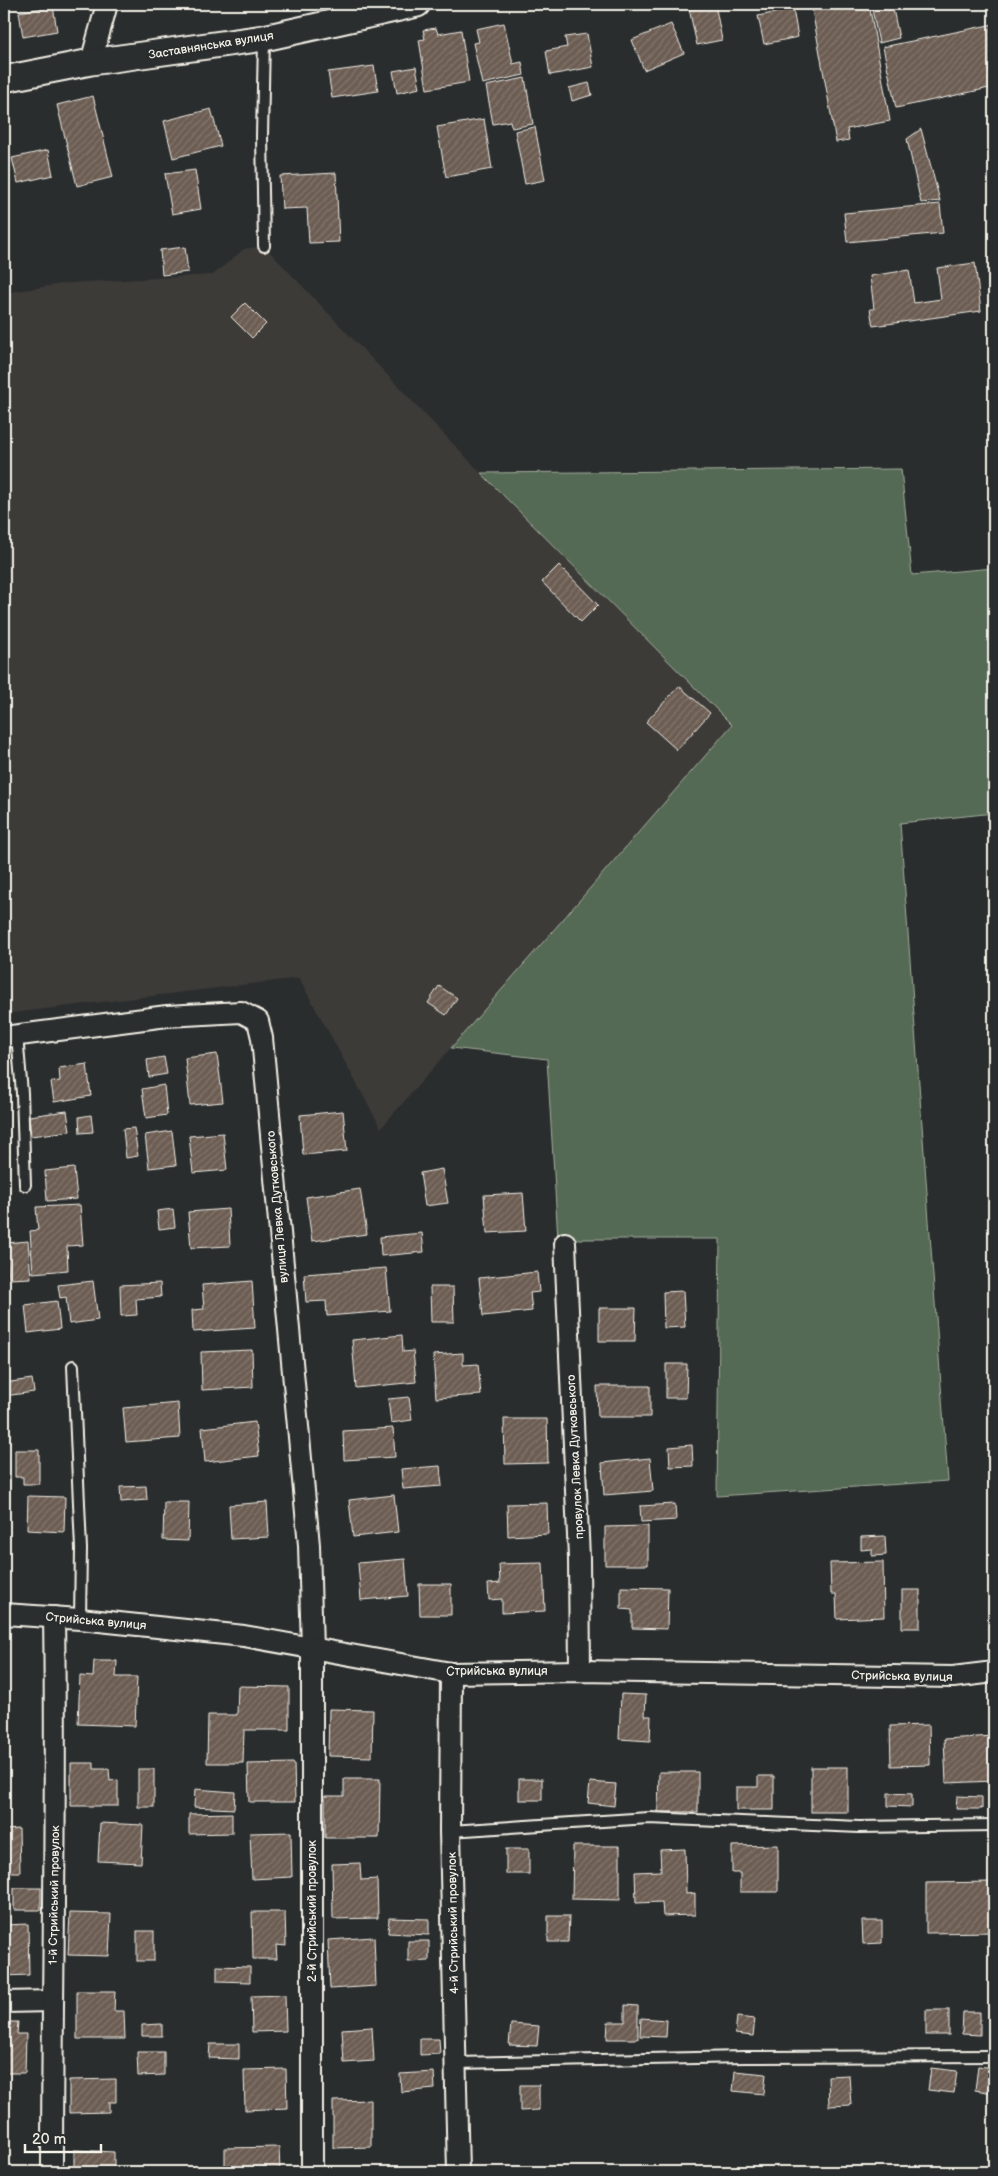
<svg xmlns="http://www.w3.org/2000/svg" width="998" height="2176" viewBox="0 0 998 2176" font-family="'Balsamiq Sans',sans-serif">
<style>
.built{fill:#3e3b39}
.garden{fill:#556a55;stroke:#a4ae9e}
.building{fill:url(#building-hatch);stroke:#f4f1e8}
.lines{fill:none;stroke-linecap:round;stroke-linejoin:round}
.service-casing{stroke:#f4f1e8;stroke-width:14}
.minor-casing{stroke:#f4f1e8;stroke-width:24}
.tertiary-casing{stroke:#f4f1e8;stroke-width:29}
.service{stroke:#2a2d2e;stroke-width:10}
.minor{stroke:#2a2d2e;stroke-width:20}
.tertiary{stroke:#2a2d2e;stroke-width:25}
.labels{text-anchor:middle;stroke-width:5;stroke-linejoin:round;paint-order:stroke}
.street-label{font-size:12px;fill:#f4f1e8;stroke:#2a2d2e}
</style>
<defs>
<pattern id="building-hatch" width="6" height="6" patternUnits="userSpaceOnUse" patternTransform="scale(1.25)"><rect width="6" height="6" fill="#6c5d53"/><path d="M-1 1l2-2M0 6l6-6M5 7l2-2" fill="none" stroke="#82756c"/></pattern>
</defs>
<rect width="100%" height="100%" fill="#2a2d2e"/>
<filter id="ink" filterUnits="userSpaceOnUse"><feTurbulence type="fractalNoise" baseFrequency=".02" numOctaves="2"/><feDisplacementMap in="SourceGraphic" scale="10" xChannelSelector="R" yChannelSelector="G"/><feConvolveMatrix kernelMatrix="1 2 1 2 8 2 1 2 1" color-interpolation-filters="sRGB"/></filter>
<g filter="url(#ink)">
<path class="built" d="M264,246L481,473L732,725L381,1128L299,978L4,1014V293L69,283L213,275L244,249Z"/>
<path class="garden" d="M901,469L912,575L994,568V813L900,823L948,1481L717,1496L720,1239H558L547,1059L451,1048L732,725L481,473Z"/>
<g class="building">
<path d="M688,4H715L722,40L697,45Z"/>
<path d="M811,4H869L890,121L847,129L849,140L836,142Z"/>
<path d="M871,4H892L899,38L879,43Z"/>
<path d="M53,6L57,31L23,37L19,12Z"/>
<path d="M793,9L798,37L764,44L758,16Z"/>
<path d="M504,23L513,64L522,62L524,75L482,84L473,43L479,42L476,29Z"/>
<path d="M671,24L684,53L644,70L632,40Z"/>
<path d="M994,24V87L896,108L883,47Z"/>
<path d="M436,28L438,34L461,30L469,82L427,89L419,40L425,39L423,30Z"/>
<path d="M587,34L593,67L550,75L546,51L567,47L565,37Z"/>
<path d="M374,66L378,91L332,98L328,72Z"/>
<path d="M416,67L420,88L397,93L393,71Z"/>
<path d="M525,78L533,124L512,128L510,121L493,124L486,86Z"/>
<path d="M589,83L592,95L572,101L569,88Z"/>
<path d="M93,96L113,177L77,186L57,105Z"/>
<path d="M211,109L221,146L173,158L164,121Z"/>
<path d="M484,119L492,169L446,177L437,127Z"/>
<path d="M535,127L545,180L525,184L515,131Z"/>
<path d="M921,129L940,201L921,203L907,139Z"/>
<path d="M48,150L53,175L18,183L12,158Z"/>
<path d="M195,170L201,209L172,214L165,174Z"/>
<path d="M336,173L339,242L309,243L307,208L282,209L280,176Z"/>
<path d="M940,204L943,233L847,242L844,213Z"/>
<path d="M185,247L188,272L162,275L160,250Z"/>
<path d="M975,263L981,311L873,326L870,309H874L870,276L909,270L914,303L941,299L937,268Z"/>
<path d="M245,303L266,324L252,338L231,317Z"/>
<path d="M559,565L598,605L581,622L542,582Z"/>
<path d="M679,686L710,713L677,750L646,722Z"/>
<path d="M439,986L457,998L446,1015L428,1003Z"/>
<path d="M217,1054L223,1102L190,1105L185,1058Z"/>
<path d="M164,1057L167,1074L149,1077L147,1060Z"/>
<path d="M87,1064L91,1096L54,1102L51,1082L60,1081L59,1068Z"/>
<path d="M164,1085L167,1115L146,1118L142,1089Z"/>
<path d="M67,1111L70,1131L31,1136L29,1116Z"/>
<path d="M343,1111L347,1151L303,1155L300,1115Z"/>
<path d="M91,1115L93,1132L80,1133L79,1117Z"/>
<path d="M134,1128L138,1156L126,1158L123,1129Z"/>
<path d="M172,1131L176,1165L149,1168L145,1135Z"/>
<path d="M223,1133L227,1170L193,1173L189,1136Z"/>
<path d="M74,1168L77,1199L47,1201L45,1171Z"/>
<path d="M442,1169L448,1203L425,1206L420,1173Z"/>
<path d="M360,1189L367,1234L312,1241L306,1197Z"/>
<path d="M523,1193L526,1231L487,1233L484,1195Z"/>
<path d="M80,1205L83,1245L67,1246L68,1270L33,1273L30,1231L38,1230L36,1207Z"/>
<path d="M173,1209L175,1227L159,1229L157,1211Z"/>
<path d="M228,1209L230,1246L191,1248L188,1212Z"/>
<path d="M422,1233L424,1252L381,1256L380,1237Z"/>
<path d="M28,1241L31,1278L9,1279L6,1243Z"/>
<path d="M386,1268L390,1311L327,1316L326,1301L306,1302L304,1274Z"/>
<path d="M537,1272L539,1292L530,1293L532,1311L483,1316L479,1278Z"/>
<path d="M93,1281L98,1320L69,1324L66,1297L60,1298L58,1285Z"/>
<path d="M252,1281L255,1328L193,1332L192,1310L204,1309L202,1285Z"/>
<path d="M160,1283L161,1297L136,1299L137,1315L121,1316L120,1285Z"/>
<path d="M430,1287H453L454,1322H431Z"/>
<path d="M683,1291L685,1327L664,1328L663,1292Z"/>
<path d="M57,1301L60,1329L28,1333L25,1305Z"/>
<path d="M599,1308H636L635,1341H599Z"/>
<path d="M402,1335L403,1352L413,1351L416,1382L356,1388L352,1340Z"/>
<path d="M252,1350L253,1387L202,1390L201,1352Z"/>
<path d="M463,1353V1365L478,1364L481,1395L436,1398L433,1355Z"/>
<path d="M666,1364H687L686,1398H666Z"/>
<path d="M32,1379L34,1392L4,1396V1383Z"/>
<path d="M597,1386H650V1417H598Z"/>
<path d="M409,1397L412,1420L391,1423L388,1399Z"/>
<path d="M178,1403L180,1438L126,1442L123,1408Z"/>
<path d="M504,1419H547L548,1463L505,1464Z"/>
<path d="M255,1422L259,1456L205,1462L202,1428Z"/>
<path d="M393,1428L395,1457L344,1460L343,1431Z"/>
<path d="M692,1445L693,1466L670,1467L669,1447Z"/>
<path d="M15,1450H39V1484H23V1477H15Z"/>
<path d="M4,1458H8V1488L4,1489Z"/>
<path d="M650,1458L653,1491L604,1495L602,1463Z"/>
<path d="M440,1466L442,1486L403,1489L401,1469Z"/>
<path d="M146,1486L147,1500L121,1502L120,1487Z"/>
<path d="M394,1495L398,1532L353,1537L349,1500Z"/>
<path d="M28,1496L65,1497L64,1532L27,1530Z"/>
<path d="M164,1502H189L188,1541L163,1540Z"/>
<path d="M267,1502L269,1537L231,1539L229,1505Z"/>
<path d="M547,1503L548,1534L508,1536L507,1504Z"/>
<path d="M675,1504L676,1520L641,1522L640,1506Z"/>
<path d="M648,1526V1565H605V1527Z"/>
<path d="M885,1536L886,1555L872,1556V1549L861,1550V1537Z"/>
<path d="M405,1559L408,1596L361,1600L358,1563Z"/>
<path d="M883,1562L884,1617L837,1619L836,1594H831L830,1563Z"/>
<path d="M543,1563L545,1611L502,1613V1599L489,1600L488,1584L500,1583L499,1564Z"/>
<path d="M419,1584H451V1615H420Z"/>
<path d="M621,1587L668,1588L667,1629L632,1628V1610L621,1609Z"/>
<rect x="902" y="1590" width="18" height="38"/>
<path d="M94,1661H117L116,1677H137L135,1726L78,1724L80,1676L93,1677Z"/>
<path d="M238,1686L289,1687V1730H244L243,1763H207L208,1715H237Z"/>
<path d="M621,1694L646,1695L645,1716H651L650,1741L619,1739Z"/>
<path d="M329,1709L373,1710L372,1757L328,1756Z"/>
<path d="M929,1725L930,1765L891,1766L890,1726Z"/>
<path d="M994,1736V1781L946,1783L944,1739Z"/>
<path d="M71,1763H94V1769H109L110,1781L118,1780V1806H71Z"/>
<path d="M294,1763L295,1802H249L248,1764Z"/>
<rect x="811" y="1767" width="37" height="45"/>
<rect x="138" y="1769" width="16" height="38"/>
<path d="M659,1772H698V1812H658Z"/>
<path d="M758,1776H774V1810H736V1787H758Z"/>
<path d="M344,1779H380L379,1838H325V1796H344Z"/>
<rect x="519" y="1779" width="23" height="21"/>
<path d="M590,1782L616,1784L614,1806L588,1803Z"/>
<path d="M195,1789L235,1792L234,1809L194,1807Z"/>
<path d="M888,1793L912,1794V1807L888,1806Z"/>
<path d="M957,1796L982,1797V1809H956Z"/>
<path d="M232,1813V1833L189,1834V1814Z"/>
<path d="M100,1823L143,1825L141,1863L98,1861Z"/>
<path d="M19,1829L20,1872H4V1830Z"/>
<path d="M291,1832L292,1877L252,1879L250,1833Z"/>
<path d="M778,1845V1892H740V1873H732V1846Z"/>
<path d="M573,1846H620V1900L572,1899Z"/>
<rect x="506" y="1849" width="23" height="25"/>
<path d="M685,1849L686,1894L695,1893V1915L663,1916L662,1902L636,1903L635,1872L661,1871L660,1850Z"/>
<path d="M360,1863L361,1880L377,1879L378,1918L333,1919L332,1864Z"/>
<path d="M994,1882V1932L926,1933V1883Z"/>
<rect x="14" y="1888" width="27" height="22"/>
<path d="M252,1912H285L286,1946L276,1945L277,1959H253Z"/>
<path d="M70,1913L111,1914L109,1956L68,1955Z"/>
<path d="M548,1916H569L568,1942H548Z"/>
<path d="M389,1918L429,1919V1935L388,1933Z"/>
<path d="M862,1921H882V1943L863,1944Z"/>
<path d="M28,1924L29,1975L4,1976V1925Z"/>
<rect x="137" y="1931" width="17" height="30"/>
<path d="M374,1937L376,1986L330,1989L328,1940Z"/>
<path d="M408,1941H429V1961L408,1962Z"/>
<path d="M217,1966L250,1967V1982L217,1981Z"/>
<path d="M77,1991H115L114,2011H124L125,2039H77Z"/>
<path d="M285,1995L286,2031L252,2032L251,1996Z"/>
<path d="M625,2005L638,2006V2039H607L608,2022H625Z"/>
<rect x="926" y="2010" width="23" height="25"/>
<path d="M963,2012H980V2035L962,2034Z"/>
<path d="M737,2017L755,2019L753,2036L735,2034Z"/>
<path d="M641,2018L667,2020L666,2037L640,2036Z"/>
<path d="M4,2022H18L17,2034H26L25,2073H4Z"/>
<path d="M162,2024V2036H142V2025Z"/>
<path d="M511,2024L539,2026L537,2046L509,2045Z"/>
<path d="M372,2027L374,2061L344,2063L342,2029Z"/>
<path d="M420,2039H439L440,2054L420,2055Z"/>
<path d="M210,2044H239V2059L209,2058Z"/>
<path d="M137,2052H164V2075L138,2076Z"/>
<path d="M978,2066L994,2068V2093L975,2090Z"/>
<path d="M931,2068L957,2071L954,2093L928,2090Z"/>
<path d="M286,2069L287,2108L245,2110L244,2070Z"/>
<path d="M735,2071L766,2074L764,2094L733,2091Z"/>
<path d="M434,2072L435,2089L401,2092L400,2074Z"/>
<path d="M849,2075L851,2105L829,2106L828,2076Z"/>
<path d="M116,2079V2102H109V2112L69,2113V2080Z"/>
<path d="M520,2085H539V2110L520,2111Z"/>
<path d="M371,2100V2147L333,2148V2101Z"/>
<path d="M4,2101H7V2157L4,2158Z"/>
<path d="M279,2147L280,2172H225V2148Z"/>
<path d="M74,2150L114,2152V2172H135H74Z"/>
</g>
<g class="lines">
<defs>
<g id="service">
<path d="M264,246L262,136L264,39"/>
<path d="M17,1035L22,1093L25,1185"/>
<path d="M73,1366L81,1549L80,1619"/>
<path d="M450,1831L649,1818L859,1827L994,1825"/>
<path d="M456,2063L744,2057L994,2056"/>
</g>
<g id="minor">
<path d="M91,62L107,4"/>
<path d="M4,1037L167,1016L241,1012L258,1021L262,1038L309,1545L312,1649V2172"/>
<path d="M565,1243L579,1558L580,1671"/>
<path d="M4,1614L80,1619L244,1636L451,1673L580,1671L953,1677L994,1672"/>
<path d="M451,1673L450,1831L458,2172"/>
<path d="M4,2002L52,2001"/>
<path d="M52,2172C52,1987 57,1802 54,1617"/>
</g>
<path id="tertiary" d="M4,79L91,62L264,38L417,4"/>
</defs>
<use href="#service" class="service-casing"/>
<use href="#minor" class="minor-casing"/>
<use href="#tertiary" class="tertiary-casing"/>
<use href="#service" class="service"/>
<use href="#minor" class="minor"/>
<use href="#tertiary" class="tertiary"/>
</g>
</g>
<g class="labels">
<g class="street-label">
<text transform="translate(211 45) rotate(-9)" y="4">Заставнянська вулиця</text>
<text transform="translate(277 1207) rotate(-95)" y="4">вулиця Левка Дутковського</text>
<text transform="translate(575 1457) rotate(-93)" y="4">провулок Левка Дутковського</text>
<text transform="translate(96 1621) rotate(5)" y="4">Стрийська вулиця</text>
<text x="497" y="1675">Стрийська вулиця</text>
<text transform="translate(902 1676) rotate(1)" y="4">Стрийська вулиця</text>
<text transform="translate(54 1895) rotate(-89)" y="4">1-й Стрийський провулок</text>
<text transform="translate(312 1911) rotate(-90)" y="4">2-й Стрийський провулок</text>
<text transform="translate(453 1923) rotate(-91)" y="4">4-й Стрийський провулок</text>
</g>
</g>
<rect width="998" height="2176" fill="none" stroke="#2a2d2e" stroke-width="20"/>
<rect x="10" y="10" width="978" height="2156" fill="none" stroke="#f4f1e8" stroke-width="2" filter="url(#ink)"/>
<path d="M25 2144v8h76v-8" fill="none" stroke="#f4f1e8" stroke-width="2.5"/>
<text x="32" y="2144" font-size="15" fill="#f4f1e8" stroke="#2a2d2e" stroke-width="4" paint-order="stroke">20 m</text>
</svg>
